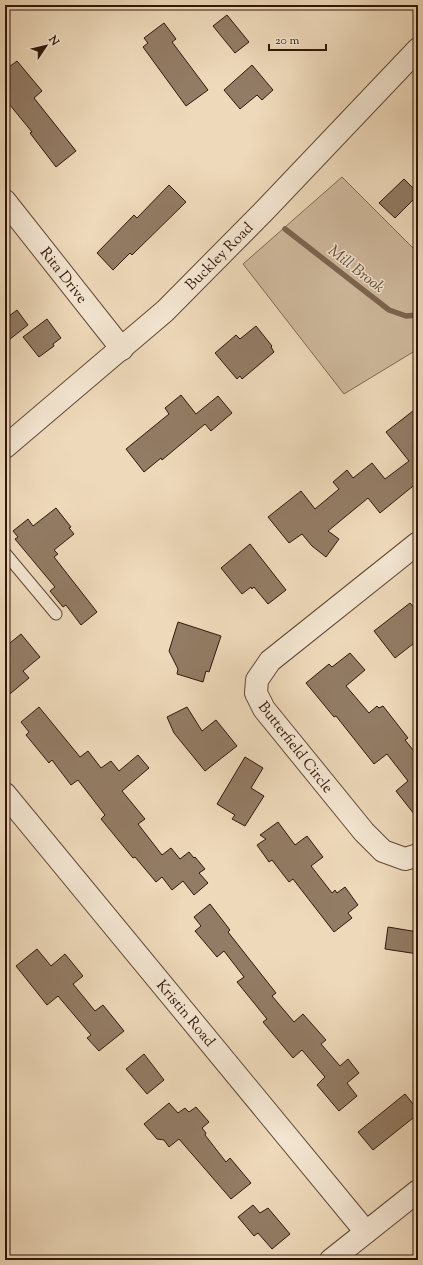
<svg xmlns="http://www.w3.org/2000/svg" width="423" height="1265" viewBox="0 0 423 1265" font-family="'Sorts Mill Goudy',serif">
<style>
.green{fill:#ceb89c;stroke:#7f6852}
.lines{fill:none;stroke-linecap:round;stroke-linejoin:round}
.stream{stroke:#7b644f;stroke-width:5.5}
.building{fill:#937c65;stroke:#301709}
.service-casing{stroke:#604835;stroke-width:13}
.minor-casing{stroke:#604835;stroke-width:24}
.tertiary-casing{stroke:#604835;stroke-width:24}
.service{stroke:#f4e6d2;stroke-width:11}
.minor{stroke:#f4e6d2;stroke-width:22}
.tertiary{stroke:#f4e6d2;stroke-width:22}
.labels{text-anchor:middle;stroke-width:3;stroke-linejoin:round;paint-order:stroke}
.street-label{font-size:15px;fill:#301709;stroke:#f4e6d2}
.water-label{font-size:16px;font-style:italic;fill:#624a38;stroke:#f4e6d2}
</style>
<rect width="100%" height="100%" fill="#eed9ba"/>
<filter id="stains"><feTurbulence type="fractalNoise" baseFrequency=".005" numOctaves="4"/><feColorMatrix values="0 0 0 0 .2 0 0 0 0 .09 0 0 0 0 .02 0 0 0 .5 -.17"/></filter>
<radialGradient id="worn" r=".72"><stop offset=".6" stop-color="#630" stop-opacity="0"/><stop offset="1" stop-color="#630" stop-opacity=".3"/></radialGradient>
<path class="green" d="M342,177L418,253V349L344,394L243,264Z"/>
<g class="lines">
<path class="stream" d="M285,229L389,310L406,316L418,315"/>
</g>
<g class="building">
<path d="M227,15L249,42L235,53L213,26Z"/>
<path d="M164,23L176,39L172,42L208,90L186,106L143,47L148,43L144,38Z"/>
<path d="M17,61L42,91L34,98L76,151L56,167L30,133L32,132L5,99V70Z"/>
<path d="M252,65L273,90L262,100L257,95L240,109L224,90Z"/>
<path d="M404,179L418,193V195L395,218L379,203Z"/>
<path d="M169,185L186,202L132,255L130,253L113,270L97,253L134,215L137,218Z"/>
<path d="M17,310L28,325L5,343V319Z"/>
<path d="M47,319L61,338L53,344L54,346L39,357L23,337Z"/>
<path d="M256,326L272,346L271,347L274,352L242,379L240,376L237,379L215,353L236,335L240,339Z"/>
<path d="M181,395L196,414L218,396L232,413L211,431L205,424L162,460L161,458L144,472L126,449L169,414L165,408Z"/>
<path d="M418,407V482L380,513L368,498L328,531L339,539L326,557L312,546L302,534L289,543L268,517L301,491L315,509L339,489L333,482L347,470L353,478L372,463L385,479L409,461L386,432Z"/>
<path d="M56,508L71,527L69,528L74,534L54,550L58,554L54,557L97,612L81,625L66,605L63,607L50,591L55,587L15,539L18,537L13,531L28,519L33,526Z"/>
<path d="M250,544L286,590L268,604L254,587L252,589L251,587L242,594L221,568Z"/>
<path d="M410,603L418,612V640L395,658L374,631Z"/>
<path d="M178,622L221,636L209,672L206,671L203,682L177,674L178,669L169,651Z"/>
<path d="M21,634L40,657L23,671L29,678L5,698V647Z"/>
<path d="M350,653L365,670L346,686L369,713L377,706L379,708L383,706L408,738L405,740L418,756V819L396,791L408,781L387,754L374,764L336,716L334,717L306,683L329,664L332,667Z"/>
<path d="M39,707L80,757L88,751L101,768L111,761L119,771L138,755L149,768L122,791L145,819L138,824L162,855L171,848L180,859L189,852L194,858L195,857L205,869L199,873L208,883L194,895L183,881L172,890L162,877L156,882L135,857L133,858L101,819L105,815L78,780L71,785L52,760L49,763L26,735L29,732L21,722Z"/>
<path d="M187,707L202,731L216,720L237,746L205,771L174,733L167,717Z"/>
<path d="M245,757L263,768L251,788L264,796L245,826L232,819L235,815L217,804Z"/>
<path d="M278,822L295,845L307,836L323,857L311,866L332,893L335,890L337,893L345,887L358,905L348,913L352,918L334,932L293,879L289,882L272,860L269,862L257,845L266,839L260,835Z"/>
<path d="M210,904L230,930L228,932L276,993L272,996L294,1022L303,1014L326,1040L321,1044L340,1066L348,1059L359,1073L347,1083L357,1096L339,1111L317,1085L325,1077L302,1050L293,1058L263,1022L267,1019L237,982L244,977L224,951L217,957L195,931L201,926L194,917Z"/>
<path d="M388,927L418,932V954L385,949Z"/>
<path d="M37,949L51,966L65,954L83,976L73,984L95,1011L103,1005L124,1031L99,1051L87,1038L91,1035L58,996L47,1005L16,966Z"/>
<path d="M144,1054L164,1080L147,1094L126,1069Z"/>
<path d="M405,1094L418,1110V1114L373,1150L358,1132Z"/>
<path d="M169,1103L178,1113L185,1108L189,1112L196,1107L209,1122L202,1128L206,1133L205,1135L226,1162L230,1158L251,1183L231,1199L179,1139L169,1147L164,1140L157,1139L144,1124Z"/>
<path d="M253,1205L260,1213L268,1208L290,1234L272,1249L258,1233L254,1236L238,1217Z"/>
</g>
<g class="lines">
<defs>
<path id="service" d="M5,553L56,614"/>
<g id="minor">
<path d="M5,201L122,349"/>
<path d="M418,543L270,661L257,680L256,693L264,709L364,832L383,851L405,859L418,855"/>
<path d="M5,794L366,1232"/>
</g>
<g id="tertiary">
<path d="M5,447L165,311L265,210L418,49"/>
<path d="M331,1260L418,1191"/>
</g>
</defs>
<use href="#service" class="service-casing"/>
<use href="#minor" class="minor-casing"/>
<use href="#tertiary" class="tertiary-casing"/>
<use href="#service" class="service"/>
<use href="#minor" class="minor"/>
<use href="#tertiary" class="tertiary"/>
</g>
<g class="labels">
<g class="street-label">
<text transform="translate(219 256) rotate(-45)" y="5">Buckley Road</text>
<text transform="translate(64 275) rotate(52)" y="5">Rita Drive</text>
<text transform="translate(296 747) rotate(52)" y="5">Butterfield Circle</text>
<text transform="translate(186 1013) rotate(50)" y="5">Kristin Road</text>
</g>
<g class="water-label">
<text transform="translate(357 268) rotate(38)" y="6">Mill Brook</text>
</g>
</g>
<rect width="423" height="1265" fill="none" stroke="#eed9ba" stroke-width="20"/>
<rect x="6" y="6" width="411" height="1253" fill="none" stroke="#301709" stroke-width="2"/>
<rect x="10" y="10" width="403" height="1245" fill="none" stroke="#301709"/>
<g transform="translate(46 46) rotate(55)" stroke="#f4e6d2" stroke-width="3" paint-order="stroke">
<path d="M0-3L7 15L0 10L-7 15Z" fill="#301709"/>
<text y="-6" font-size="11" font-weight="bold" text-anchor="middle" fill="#301709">N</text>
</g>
<path d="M269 44v6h57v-6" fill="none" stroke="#301709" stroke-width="2"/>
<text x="275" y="44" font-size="12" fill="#301709" stroke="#f4e6d2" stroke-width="3" paint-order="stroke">20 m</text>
<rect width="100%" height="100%" filter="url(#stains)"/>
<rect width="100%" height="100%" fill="url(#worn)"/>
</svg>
